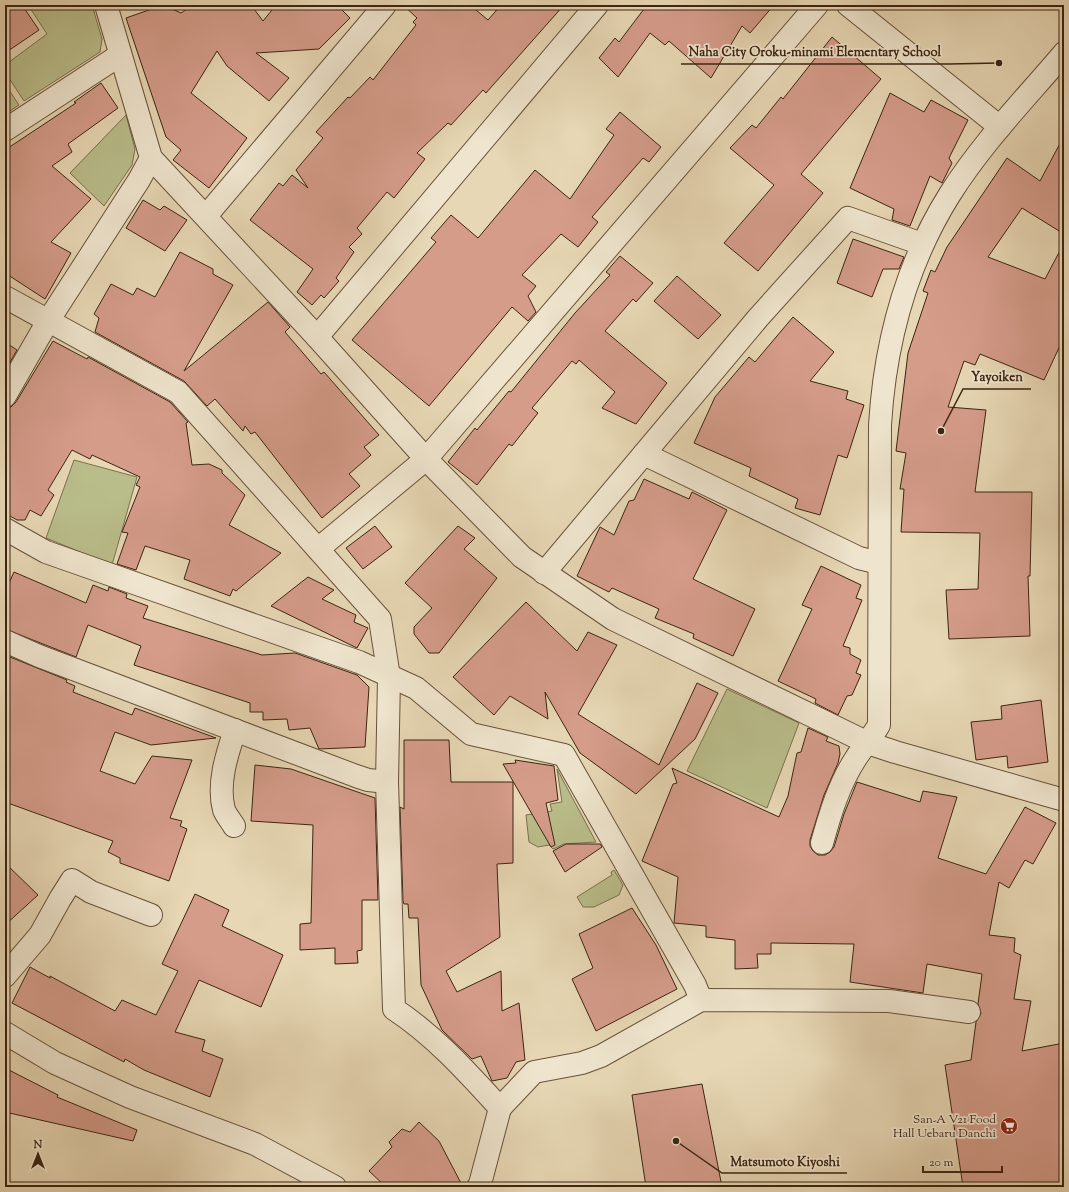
<svg xmlns="http://www.w3.org/2000/svg" width="1069" height="1192" viewBox="0 0 1069 1192" font-family="'Sorts Mill Goudy',serif">
<style>
.green{fill:#b9bd8a;stroke:#7b704e}
.building{fill:#d59c8a;stroke:#3d2411}
.lines{fill:none;stroke-linecap:round;stroke-linejoin:round}
.minor-casing{stroke:#68513a;stroke-width:24}
.minor{stroke:#efe5ce;stroke-width:22}
.labels{text-anchor:middle;stroke-width:3.5;stroke-linejoin:round;paint-order:stroke}
.poi-label{font-size:12px;fill:#3d2411;stroke:#efe5ce;text-anchor:end}
.leader{fill:none;stroke:#3d2411;stroke-width:1.5}
.callout-dot{fill:#3d2411;stroke:#efe5ce;stroke-width:1.5}
.callout-label{font-size:13px;text-anchor:middle;font-weight:bold;fill:#3d2411;stroke:#efe5ce;stroke-width:3.5;stroke-linejoin:round;paint-order:stroke}
</style>
<rect width="100%" height="100%" fill="#e7d7b4"/>
<filter id="stains"><feTurbulence type="fractalNoise" baseFrequency=".005" numOctaves="4"/><feColorMatrix values="0 0 0 0 .2 0 0 0 0 .09 0 0 0 0 .02 0 0 0 .5 -.17"/></filter>
<radialGradient id="worn" r=".72"><stop offset=".6" stop-color="#630" stop-opacity="0"/><stop offset="1" stop-color="#630" stop-opacity=".3"/></radialGradient>
<g class="green">
<path d="M28,5H92L102,39L100,52L24,101L5,72V65L47,34Z"/>
<path d="M5,84L19,105L5,114Z"/>
<path d="M126,115L135,149L132,165L104,206L70,173Z"/>
<path d="M74,460L137,477L112,565L46,538Z"/>
<path d="M727,689L799,723L767,808L687,771Z"/>
<path d="M557,769L596,842L564,844L553,849L549,845L538,847L529,842L526,815L552,811L550,804L562,802Z"/>
<path d="M614,870L623,885L619,895L594,907H583L577,897L612,875L611,872Z"/>
</g>
<g class="building">
<path d="M5,5H22L39,30L5,53Z"/>
<path d="M163,5L181,13L193,5H251L263,21L276,5H337L350,18L319,49L256,53L289,78L269,101L227,66L217,51L191,93L247,138L209,188L173,160L181,150L166,137L126,18Z"/>
<path d="M403,5H470L488,20L501,5H564L486,93L483,90L451,125L448,123L417,153L425,159L394,198L387,192L357,228L362,234L349,247L354,252L336,278L339,281L324,298L321,295L312,305L297,292L313,269L250,220L279,183L283,186L292,175L308,188L296,170L323,138L316,132L348,97L350,98L370,77L373,80L416,25L413,22L417,18Z"/>
<path d="M647,5H774L750,33L742,26L711,78L669,41L665,45L650,33L618,77L599,58L615,38L619,42Z"/>
<path d="M832,37L881,79L801,174L823,193L758,271L724,243L774,185L730,148L752,125L756,128L781,97L783,99Z"/>
<path d="M101,83L118,108L68,144L72,152L52,166L91,199L51,242L71,253L45,299L5,273V150L76,103L74,102Z"/>
<path d="M890,93L924,112L931,100L968,120L949,158L952,163L942,183L930,176L910,226L892,220L894,209L850,188Z"/>
<path d="M620,112L661,147L649,162L643,158L592,217L598,222L578,247L561,234L522,275L536,286L528,296L536,312L528,321L512,307L429,406L352,340L436,242L431,238L451,215L478,238L535,170L570,199L614,135L606,129Z"/>
<path d="M1064,136V234L1022,208L988,257L1045,279L1064,243V337L1044,380L980,354L975,365L964,361L948,407L986,410L975,492H1032L1030,576H1028L1030,636L949,639L946,590L978,589L980,533L901,532L904,489H900L906,453L896,451L908,353L928,293L923,291L931,270L935,272L947,247L1007,158L1040,181Z"/>
<path d="M143,200L160,210L164,206L187,220L165,251L126,228Z"/>
<path d="M853,239L904,257L899,269H883L872,297L837,283Z"/>
<path d="M180,252L213,269V274L233,285L184,371L268,302L290,327L285,332L321,374L324,372L379,435L364,447L371,455L349,474L360,486L322,518L255,432L251,434L245,426L243,431L215,399L207,406L184,381L95,332L99,318L94,314L111,284L133,295L137,288L155,297Z"/>
<path d="M620,256L653,283L636,302L633,299L605,331L667,383L636,424L602,408L615,392L579,360L576,364L572,361L532,408L538,413L512,446L509,444L477,485L448,462L475,428L477,430L509,391L511,392L575,313L610,275L606,272Z"/>
<path d="M677,276L721,315L698,339L654,301Z"/>
<path d="M793,317L834,352L810,381L848,391L846,399L864,405L847,458L838,455L820,515L795,508L798,499L749,476L751,468L694,443L715,397L749,357L755,362Z"/>
<path d="M53,341L87,359L88,357L170,402L188,422L186,423L192,465L209,464L222,470V473L245,495L229,525L281,553L236,591L233,589L230,596L184,579L190,560L145,546L136,570L117,564L128,533L122,532L140,487L136,485L140,477L92,455L90,459L72,450L48,490L54,495L41,516L30,510L25,520H17L5,513V408L11,407L16,402Z"/>
<path d="M5,342L17,350L5,371Z"/>
<path d="M644,479L689,499L692,492L727,510L693,579L755,609L733,656L693,638L694,634L655,618L659,609L612,588L609,592L577,576L600,527L614,535L629,501L634,500Z"/>
<path d="M375,526L392,547L363,569L346,548Z"/>
<path d="M458,526L475,538L464,549L497,578L439,653H429L414,634V627L432,608L405,583Z"/>
<path d="M821,566L861,585L856,598L862,600L843,646L850,648V654L861,660L856,673L861,675L852,695L847,696L838,715L815,703L816,699L778,681L812,609L802,605Z"/>
<path d="M14,572L86,603L93,585L108,591L109,587L127,594L126,598L148,606L143,618L262,655L295,653L357,675L369,687L365,747L319,749L310,728L289,730L287,719L263,720V712H250V703L134,665L141,646L88,625L76,657L5,629V592Z"/>
<path d="M308,577L334,590L322,599L356,615L354,622L368,628L357,648L271,606Z"/>
<path d="M526,602L577,651L588,632L617,645L578,714L659,765L697,683L718,693L695,739L636,794L580,753L545,692L548,719L510,696L494,715L453,677Z"/>
<path d="M5,655L67,680L66,682L75,686L73,692L132,715L135,708L216,738L151,745L115,732L100,771L135,784L152,756L192,760L170,818L182,821L180,826L187,829L169,881L120,863V858L108,852L113,841L5,802Z"/>
<path d="M1041,700L1048,762L1008,768L1007,756L976,760L971,722L1002,719L1001,706Z"/>
<path d="M808,728L828,737L826,741L839,746L840,754L838,763L824,795L810,840V846L813,851L818,855H825L830,852L834,847L844,814L857,782L920,802L923,791L957,797L938,858L986,874L1025,807L1056,823L1033,864L1025,860L1009,888L999,882L989,935L1015,938L1014,952L1021,955L1014,999L1031,1001L1022,1051L1064,1043V1187H963L945,1065L971,1060L976,1022L981,1013L978,1004L982,974L927,964L923,993L850,982L854,944L771,943V954H757L758,968L735,969V940L706,937V926L674,923L678,877L642,861L673,784L677,783L672,768L779,817L788,796L797,753L801,752Z"/>
<path d="M404,740H449L451,782H513V863L497,864L500,937L446,971L457,992L501,971L502,1011L519,1003L525,1060L516,1062L507,1078L492,1081L481,1056L472,1059L442,1030L421,985L418,918H409L408,904H404L403,901L400,807L404,809Z"/>
<path d="M515,760L554,766L558,800L546,803L555,845L551,847L503,764L516,763Z"/>
<path d="M255,765L291,769L375,798L378,900H362V950L357,951L358,963L335,964V948L300,950V924L311,923L313,825L251,821Z"/>
<path d="M566,844H600L602,847L565,872L553,851Z"/>
<path d="M5,863L38,895L5,925Z"/>
<path d="M195,894L229,910L222,926L283,955L261,1007L199,980L175,1032L205,1040L202,1051L223,1059L210,1097L144,1070L125,1059L124,1062L12,1003L30,967L50,978V976L115,1011L122,1000L156,1015L178,971L162,964Z"/>
<path d="M632,908L656,945L677,989L596,1031L572,979L593,968L579,934Z"/>
<path d="M5,1068L58,1095L57,1097L137,1130L133,1141L5,1112Z"/>
<path d="M702,1084L722,1187H646L632,1095Z"/>
<path d="M419,1122L439,1141L463,1187H386L369,1171L392,1147L389,1142L402,1129L410,1132Z"/>
</g>
<g class="lines">
<defs>
<g id="minor">
<path d="M106,5L151,158L317,337L426,459L522,557L613,619L868,743L895,752L1064,800"/>
<path d="M848,5L1000,127"/>
<path d="M5,130L120,55"/>
<path d="M206,216L385,5"/>
<path d="M5,297L178,392L380,619L389,677L387,782L394,1009C435,1036 467,1072 500,1108L534,1072L582,1063L601,1056L701,1000L889,1001L969,1012"/>
<path d="M317,337L597,5"/>
<path d="M5,396L48,321L139,180L151,158"/>
<path d="M644,454L859,558L879,563"/>
<path d="M5,529L46,552L359,662L416,688L471,734L564,755L695,985L701,1000"/>
<path d="M318,549L426,459L817,5"/>
<path d="M544,573L758,318L848,218L922,244"/>
<path d="M5,641L39,656L356,776L368,780L387,782"/>
<path d="M234,826C231,821 226,815 224,810C217,784 227,754 235,730"/>
<path d="M822,843C830,814 839,784 856,758C863,747 872,737 879,725L880,425C885,343 906,264 950,194C982,143 1025,99 1064,53"/>
<path d="M5,976L40,935L60,899L72,880L91,892L151,915"/>
<path d="M5,1033L55,1063L130,1097L255,1144L335,1187"/>
<path d="M478,1187L480,1184L500,1108"/>
</g>
</defs>
<use href="#minor" class="minor-casing"/>
<use href="#minor" class="minor"/>
</g>
<defs>
<symbol id="supermarket-disc" viewBox="-11 -11 22 22"><circle r="9.5" fill="#8f2418" stroke="#efe5ce"/><path d="M-6-5.5h2.5l.6 2H6L4.5 2H-2.5L-4.4-4H-6ZM-1.5 3.2a1.3 1.3 0 1 0 .1 0ZM3 3.2a1.3 1.3 0 1 0 .1 0Z" fill="#fff"/></symbol>
</defs>
<g fill-rule="evenodd">
<use href="#supermarket-disc" x="999" y="1116" width="20" height="20"/>
</g>
<g class="labels">
<g class="poi-label">
<text x="996" y="1123">San-A V21 Food<tspan x="996" dy="14">Hall Uebaru Danchi</tspan></text>
</g>
</g>
<path class="leader" d="M999 63L949 64H681M941 431L963 389H1031M676 1141L722 1173H847"/>
<g class="callout-dot">
<circle cx="999" cy="63" r="4"/>
<circle cx="941" cy="431" r="4"/>
<circle cx="676" cy="1141" r="4"/>
</g>
<g class="callout-label">
<text x="815" y="56">Naha City Oroku-minami Elementary School</text>
<text x="997" y="381">Yayoiken</text>
<text x="785" y="1166">Matsumoto Kiyoshi</text>
</g>
<rect width="1069" height="1192" fill="none" stroke="#e7d7b4" stroke-width="20"/>
<rect x="6" y="6" width="1057" height="1180" fill="none" stroke="#3d2411" stroke-width="2"/>
<rect x="10" y="10" width="1049" height="1172" fill="none" stroke="#3d2411"/>
<g transform="translate(38 1154)" stroke="#efe5ce" stroke-width="3" paint-order="stroke">
<path d="M0-3L7 15L0 10L-7 15Z" fill="#3d2411"/>
<text y="-6" font-size="11" font-weight="bold" text-anchor="middle" fill="#3d2411">N</text>
</g>
<path d="M923 1166v6h79v-6" fill="none" stroke="#3d2411" stroke-width="2"/>
<text x="929" y="1166" font-size="12" fill="#3d2411" stroke="#efe5ce" stroke-width="3" paint-order="stroke">20 m</text>
<rect width="100%" height="100%" filter="url(#stains)"/>
<rect width="100%" height="100%" fill="url(#worn)"/>
</svg>
